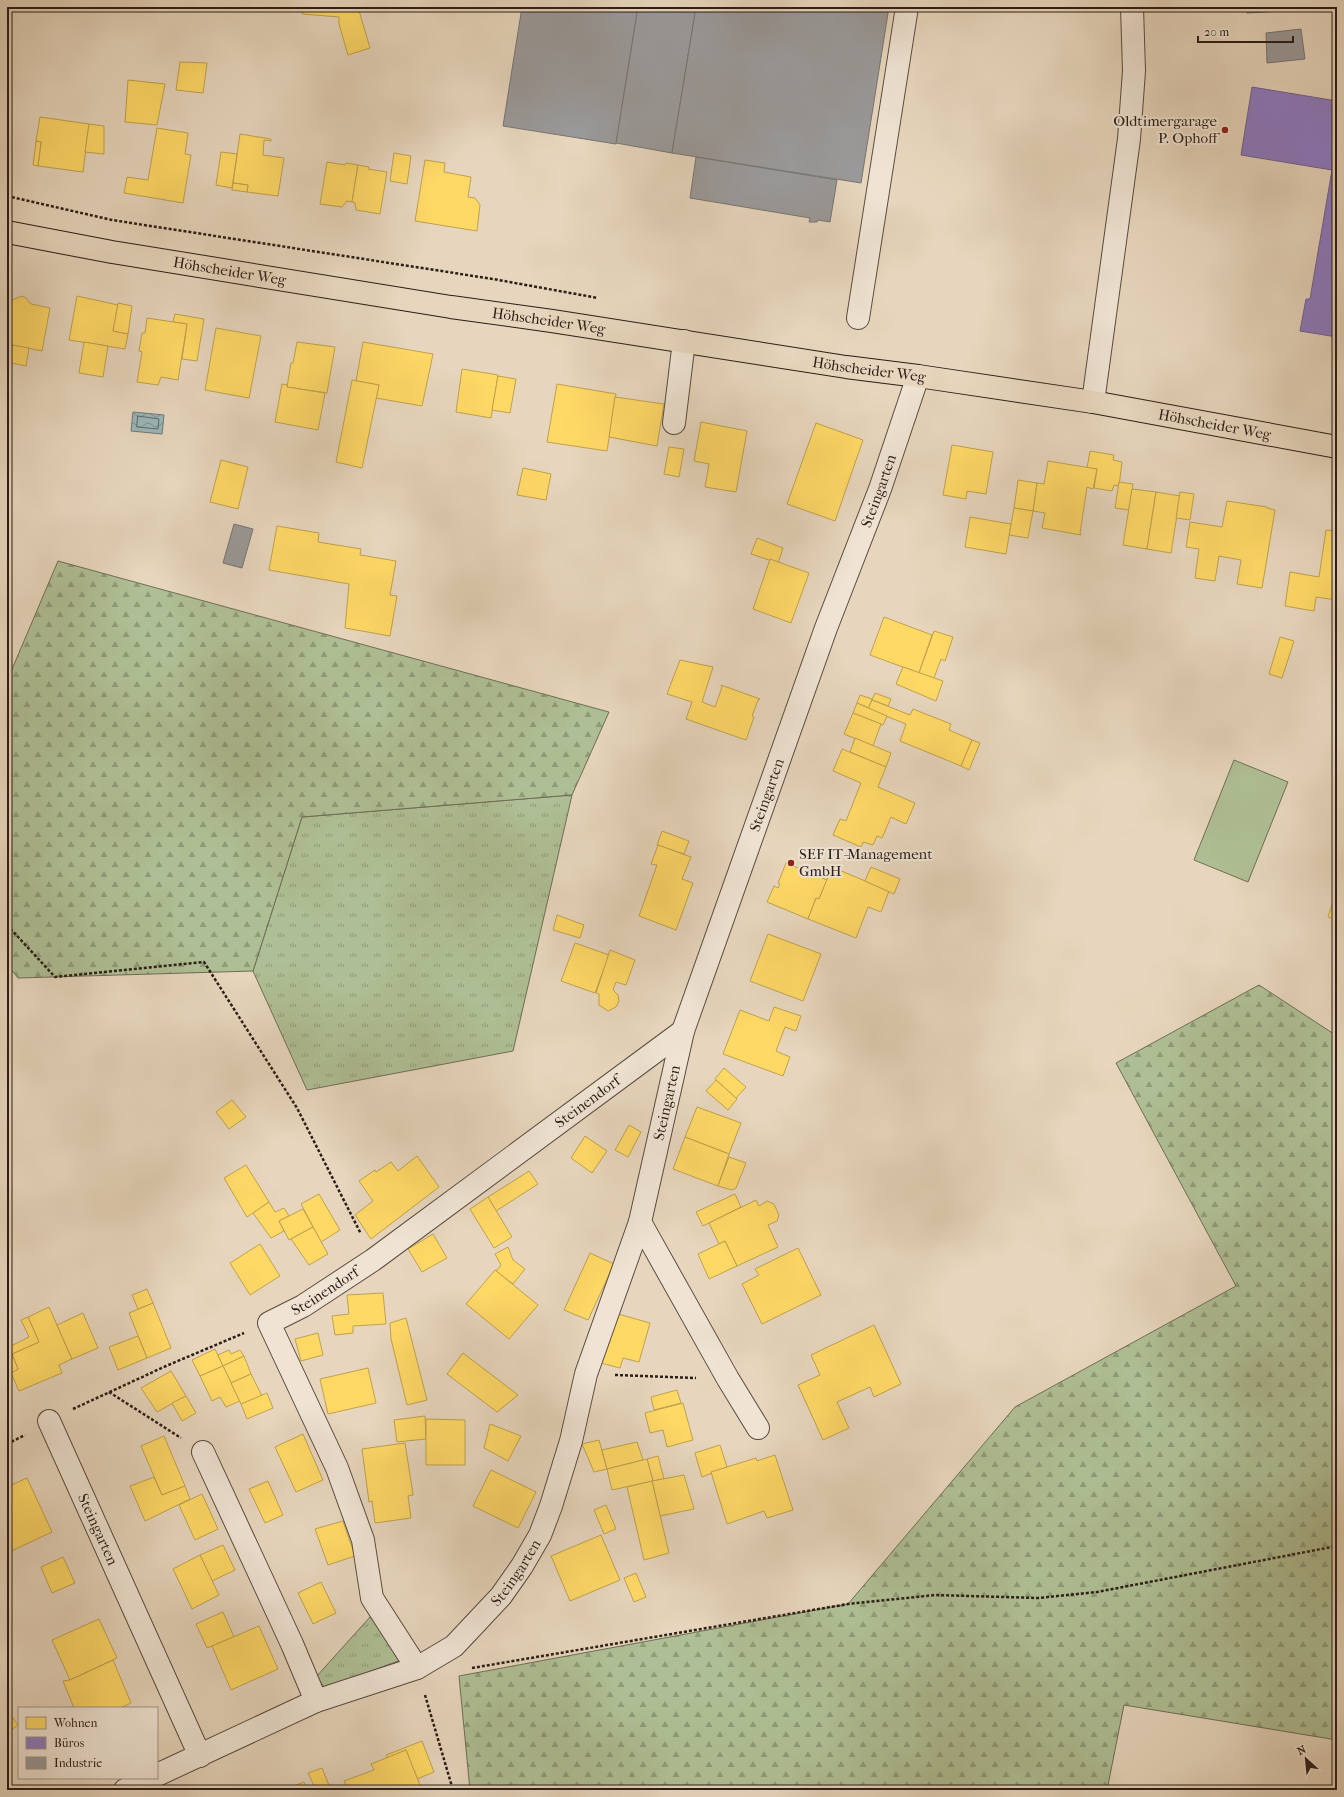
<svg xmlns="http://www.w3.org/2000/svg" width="1344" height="1797" viewBox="0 0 1344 1797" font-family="'IM FELL French Canon',serif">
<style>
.grass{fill:url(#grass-tufts);stroke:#6d6e56}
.forest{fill:url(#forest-firs);stroke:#6d6e56}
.pitch{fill:#afbf95;stroke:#6d6e56}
.water{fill:url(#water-waves);stroke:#6e7979}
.homes{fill:#ffd966;stroke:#bfa14e}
.offices{fill:#8e7cc3;stroke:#70608f}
.industry{fill:#999;stroke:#787472}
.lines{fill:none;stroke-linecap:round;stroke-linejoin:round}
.shore{stroke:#626a68;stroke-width:1}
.minor-casing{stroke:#5a4b40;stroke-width:24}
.major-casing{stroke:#2b1d17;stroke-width:24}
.path{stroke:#2b1d17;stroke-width:2.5;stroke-dasharray:3 2;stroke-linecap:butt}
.minor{stroke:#efe4d4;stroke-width:22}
.major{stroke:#e7d6bd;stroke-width:22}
.poi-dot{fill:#8f2418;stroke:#efe4d4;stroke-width:1.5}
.labels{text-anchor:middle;stroke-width:4;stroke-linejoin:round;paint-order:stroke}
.poi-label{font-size:15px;fill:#2b1d17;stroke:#efe4d4;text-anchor:end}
.street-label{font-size:15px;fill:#2b1d17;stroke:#efe4d4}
</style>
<defs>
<pattern id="grass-tufts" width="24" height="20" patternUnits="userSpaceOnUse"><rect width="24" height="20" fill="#afbf95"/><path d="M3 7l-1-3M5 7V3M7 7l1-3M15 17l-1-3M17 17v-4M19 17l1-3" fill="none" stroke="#8f9b79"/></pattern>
<pattern id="forest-firs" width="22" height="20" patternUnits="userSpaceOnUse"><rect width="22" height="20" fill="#afbf95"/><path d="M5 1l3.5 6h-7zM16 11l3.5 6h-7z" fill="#8f9b79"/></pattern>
<pattern id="water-waves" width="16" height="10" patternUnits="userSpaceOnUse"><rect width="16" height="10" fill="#9ab7ba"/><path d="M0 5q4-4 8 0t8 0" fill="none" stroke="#7e9496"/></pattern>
</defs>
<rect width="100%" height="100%" fill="#e7d6bd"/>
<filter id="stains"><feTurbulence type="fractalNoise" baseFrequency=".005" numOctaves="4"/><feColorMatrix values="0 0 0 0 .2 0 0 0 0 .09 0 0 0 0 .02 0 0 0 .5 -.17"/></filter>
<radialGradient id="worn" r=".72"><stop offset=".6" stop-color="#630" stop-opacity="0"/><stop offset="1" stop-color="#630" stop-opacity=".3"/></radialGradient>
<g class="grass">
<path d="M572,795L513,1051L307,1090L253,971L302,817Z"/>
<path d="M370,1617L404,1659L325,1688L316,1677Z"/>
</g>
<g class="forest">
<path d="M58,561L609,712L572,795L302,817L253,971L18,978L7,964V681Z"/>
<path d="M1259,985L1337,1036V1740L1124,1705L1107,1790H470L459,1676L848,1604L1015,1407L1236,1286L1116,1063Z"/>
</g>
<path class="pitch" d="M1234,760L1288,782L1248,882L1194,860Z"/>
<path class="water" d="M133,412L164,415L162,434L131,431Z"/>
<g class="homes">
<rect x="240" y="7" width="28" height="2"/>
<path d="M302,7H358L370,48L348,55L339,24V17L302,14Z"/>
<path d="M180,62L207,63L203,93L176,90Z"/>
<path d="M128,80L165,84L157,125L125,122Z"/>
<path d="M40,117L89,124L83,172L38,166L41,142L36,141Z"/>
<path d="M89,124L104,126V154L85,152Z"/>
<path d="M157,128L188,133L185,154L191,155L183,203L124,193L127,177L148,180Z"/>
<path d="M240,134L271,139V141L264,140L263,155L284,158L278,196L247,192L248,185L233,183Z"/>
<path d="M36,141L41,142L38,166L33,165Z"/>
<path d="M221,152L237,154L232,188L216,185Z"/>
<path d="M394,153L411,156L407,184L390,181Z"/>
<path d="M425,160L445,163L444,172L471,177L468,197L475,198L480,205L477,231L415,221Z"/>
<path d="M327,162L345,165L346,163L358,165L352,202L347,201L342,207L320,204Z"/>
<path d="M358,165L369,167L368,169L387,172L380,214L356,210L355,203L352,202Z"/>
<path d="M233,183L248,185L247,192L232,190Z"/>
<path d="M22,296L26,298L31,304L50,308L42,351L7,344V322L12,300Z"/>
<path d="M77,296L118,305L113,331L128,334L125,349L69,340Z"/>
<path d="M118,303L132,306L128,334L113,331Z"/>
<path d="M175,314L204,319L197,361L182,359L187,324L173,322Z"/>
<path d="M147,318L187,324L178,380L161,377L158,385L137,382L142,352L139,351L142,333H145Z"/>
<path d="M216,328L261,336L249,398L205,390Z"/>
<path d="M84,342L108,346L103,377L79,373Z"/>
<path d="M297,342L335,347L327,393L287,387L291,363H293Z"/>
<path d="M363,342L433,354L422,406L376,398L379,385L356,381Z"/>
<path d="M7,344L29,348L26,366L7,362Z"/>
<path d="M462,369L498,375L491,418L456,412Z"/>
<path d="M498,376L516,379L510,413L492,410Z"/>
<path d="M352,380L379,385L362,468L336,462Z"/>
<path d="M282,384L287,385V387L325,393L318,430L275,422Z"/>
<path d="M557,384L616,394L607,451L547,442Z"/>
<path d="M615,397L664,404L657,446L609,437Z"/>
<path d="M701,422L747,431L736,492L705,487L709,464L694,461Z"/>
<path d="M816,423L863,440L835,521L787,504Z"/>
<path d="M952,445L993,452L986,494L967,491L966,499L943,495Z"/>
<path d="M669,447L684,449L679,477L664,474Z"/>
<path d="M1090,451L1114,455L1113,460L1122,462L1119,486L1114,485L1112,491L1094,488L1097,469L1087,468Z"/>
<path d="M221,460L248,467L238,509L210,502Z"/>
<path d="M1048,461L1097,469L1093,489L1087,487L1080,533L1081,535L1042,528L1045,513L1033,511L1037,483L1044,484Z"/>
<path d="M523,468L551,474L546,500L517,495Z"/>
<path d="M1018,480L1037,483L1033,511L1014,508Z"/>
<path d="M1119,482L1133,484L1129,510L1115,508Z"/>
<path d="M1132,489L1156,492L1147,549L1123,545Z"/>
<path d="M1156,492L1180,496L1171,553L1147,549Z"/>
<path d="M1180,492L1194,494L1190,520L1176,518Z"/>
<path d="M1227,501L1267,507V508L1275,510L1262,588L1237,584L1241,560L1219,556L1215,581L1195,578L1199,549L1186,547L1190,522L1222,527Z"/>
<path d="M1014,508L1033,511L1028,538L1009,535Z"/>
<path d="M970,517L1011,524L1006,554L965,547Z"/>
<path d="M277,526L319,533L318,542L361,549L360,555L396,561L390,595L397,596L390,636L345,628L349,584L269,570Z"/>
<path d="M1326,530L1337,531V600L1316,597L1314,611L1285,606L1290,572L1319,577Z"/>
<path d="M757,538L783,548L778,563L751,554Z"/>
<path d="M770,559L809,573L791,623L753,609Z"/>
<path d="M884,617L932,635L919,673L870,655Z"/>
<path d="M934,631L953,637L945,661L941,659L934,678L919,673Z"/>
<path d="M1280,637L1294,641L1282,678L1269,674Z"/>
<path d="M680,660L713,667L702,702L715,707L722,687L721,685L760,699L758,700L752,716L754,717L746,740L686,719L692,702L667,694Z"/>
<path d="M903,667L943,681L936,701L896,684Z"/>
<path d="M875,693L891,699L888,706L872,700Z"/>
<path d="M860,695L872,699L869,708L857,703Z"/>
<path d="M872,700L910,715L913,709L951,724L949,730L972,740L961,766L900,741L906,724L868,709Z"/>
<path d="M857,703L887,716L883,725L853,713Z"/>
<path d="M853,713L881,724L873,746L844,734Z"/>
<path d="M855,738L891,753L886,767L850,752Z"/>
<path d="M972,740L980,743L969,770L961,766Z"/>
<path d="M842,749L886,767L878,787L915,803L906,824L891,817L882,838L877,836L873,845L863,842L861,847L833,835L840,819L846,821L861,783L833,771Z"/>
<path d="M662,831L689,841L684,854L657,845Z"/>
<path d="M658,845L691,857L682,879L693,883L676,930L639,916L657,865L651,864Z"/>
<path d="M786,863L810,873L814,869L820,871V877L827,880L819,899L816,898L808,919L767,902L774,886L778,888L780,884L778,883Z"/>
<path d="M832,867L889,891L881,912L868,907L856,938L808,919L816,898L819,899Z"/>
<path d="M871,867L900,879L894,894L865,881Z"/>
<path d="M1336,892L1337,893V920L1328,917Z"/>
<path d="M557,915L584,925L580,938L553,930Z"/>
<path d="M768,934L821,954L803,1001L750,981Z"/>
<path d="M575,943L609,955L595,993L561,981Z"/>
<path d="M610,950L635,960L626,985L616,982L613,990L618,995L619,1001L616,1007L608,1011L599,1005V994L596,993Z"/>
<path d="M774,1007L801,1016L796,1031L785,1027L776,1051L790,1057L783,1076L723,1054L740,1010L769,1021Z"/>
<path d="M724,1068L746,1087L736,1098L715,1079Z"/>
<path d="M716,1080L737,1099L728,1110L706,1091Z"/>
<path d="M232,1100L246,1117L229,1129L216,1112Z"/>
<path d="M697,1107L741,1123L729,1154L685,1137Z"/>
<path d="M629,1125L641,1132L628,1157L615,1150Z"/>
<path d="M585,1136L607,1151L592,1173L571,1158Z"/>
<path d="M685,1137L729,1154L718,1186L673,1169Z"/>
<path d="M417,1156L439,1187L371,1239L355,1215L373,1201L359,1181L375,1170L376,1172L391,1162L398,1171Z"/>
<path d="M729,1157L746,1163L736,1188L732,1190L718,1186Z"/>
<path d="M246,1165L269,1202L247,1217L224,1178Z"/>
<path d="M529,1171L538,1184L496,1211L488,1197Z"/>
<path d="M319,1194L340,1230L321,1242L301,1204Z"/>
<path d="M735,1194L741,1207L703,1226L696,1212Z"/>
<path d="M488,1197L512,1237L494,1248L470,1209Z"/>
<path d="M756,1200L759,1206L767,1201L774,1204L779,1215L777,1221L768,1225L778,1247L737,1266L725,1241L719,1244L709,1223Z"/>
<path d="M269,1202L275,1212L284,1208L289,1216L279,1221L284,1231L271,1238L253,1213Z"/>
<path d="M303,1209L313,1227L289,1240L279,1221Z"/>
<path d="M313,1227L328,1254L309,1265L291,1239Z"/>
<path d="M433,1234L447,1258L422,1272L408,1249Z"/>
<path d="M725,1241L737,1266L709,1279L698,1254Z"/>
<path d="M260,1244L280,1276L250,1295L230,1263Z"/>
<path d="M508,1247L513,1260L525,1269L513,1284L496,1271L501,1265L495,1254Z"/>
<path d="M798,1248L821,1295L762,1324L742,1284L759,1275L755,1269Z"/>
<path d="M590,1253L614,1264L588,1320L564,1310Z"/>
<path d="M495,1270L538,1305L509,1339L466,1304Z"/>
<path d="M147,1289L153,1303L138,1309L132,1295Z"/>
<path d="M383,1293L386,1324L353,1326V1333L335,1335L332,1316L349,1314L347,1295Z"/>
<path d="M153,1303L171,1348L147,1358L129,1313Z"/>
<path d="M49,1307L72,1359L59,1365L62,1373L19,1391L11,1373L18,1369L12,1354L39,1342L28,1317Z"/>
<path d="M611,1312L650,1323L639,1362L623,1358L620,1368L597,1362Z"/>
<path d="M83,1313L98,1348L72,1359L57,1325Z"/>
<path d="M28,1317L39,1342L12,1354L18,1369L11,1373L7,1363V1348L29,1337L21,1320Z"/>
<path d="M406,1318L427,1400L407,1405L391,1339L390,1323Z"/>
<path d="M874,1325L901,1384L874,1397L870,1387L837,1402L849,1428L823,1440L798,1385L820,1375L811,1355Z"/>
<path d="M318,1333L323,1355L301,1361L295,1339Z"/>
<path d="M138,1336L147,1358L118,1370L109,1347Z"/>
<path d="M215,1349L223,1366L200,1376L192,1360Z"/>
<path d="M229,1350L231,1354L240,1350L244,1356L223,1366L218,1355Z"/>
<path d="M463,1353L518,1395L497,1412L447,1374Z"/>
<path d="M244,1356L251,1374L231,1383L223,1366Z"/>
<path d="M223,1366L240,1401L226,1407L220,1397L212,1401L200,1376Z"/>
<path d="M368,1368L376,1403L328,1414L320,1379Z"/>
<path d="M171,1371L186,1396L157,1412L141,1388Z"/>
<path d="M251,1374L262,1396L241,1404L231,1383Z"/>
<path d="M677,1390L681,1403L654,1410L651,1397Z"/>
<path d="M267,1393L273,1408L247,1419L241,1404Z"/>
<path d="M186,1396L196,1413L182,1421L172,1403Z"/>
<path d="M683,1403L693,1440L667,1447L663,1430L650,1433L645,1413Z"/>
<path d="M425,1416L426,1439L397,1442L394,1420Z"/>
<path d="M426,1419L465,1420V1465H426Z"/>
<path d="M490,1424L521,1436L508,1461L484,1448Z"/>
<path d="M303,1434L323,1480L296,1492L275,1447Z"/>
<path d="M164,1436L185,1486L162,1495L141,1446Z"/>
<path d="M599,1440L607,1469L594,1472L582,1444Z"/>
<path d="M637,1442L643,1460L607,1469L602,1450Z"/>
<path d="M405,1443L413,1494V1495L408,1496L411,1518L375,1523L372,1501L369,1502L362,1449Z"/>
<path d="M720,1445L727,1467L702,1477L695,1453Z"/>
<path d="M775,1455L793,1510L767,1518L764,1511L727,1524L711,1472L756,1458L757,1461Z"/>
<path d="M658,1456L664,1479L653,1481L647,1459Z"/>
<path d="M647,1459L653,1481L612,1490L607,1469Z"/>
<path d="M491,1470L536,1492L518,1528L473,1506Z"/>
<path d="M684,1475L694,1509L660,1516L652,1481Z"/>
<path d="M154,1477L162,1495L185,1486L190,1499L145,1521L130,1486Z"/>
<path d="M27,1478L52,1532L7,1553V1487Z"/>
<path d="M268,1481L283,1515L265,1523L249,1489Z"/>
<path d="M652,1481L669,1553L644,1560L627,1487Z"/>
<path d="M202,1494L218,1529L195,1540L179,1505Z"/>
<path d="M606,1505L616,1529L604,1534L594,1510Z"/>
<path d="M343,1521L355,1556L328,1565L315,1529Z"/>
<path d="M601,1535L620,1580L570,1601L551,1556Z"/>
<path d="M223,1545L235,1570L212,1581L200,1555Z"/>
<path d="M200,1555L219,1595L192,1609L173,1569Z"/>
<path d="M63,1557L75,1583L52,1593L41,1567Z"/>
<path d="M636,1573L646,1597L634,1602L624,1578Z"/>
<path d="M321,1582L336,1613L313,1624L298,1593Z"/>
<path d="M223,1612L234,1637L207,1648L196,1624Z"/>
<path d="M99,1619L117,1658L70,1680L52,1640Z"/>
<path d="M259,1626L278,1669L231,1690L212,1646Z"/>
<path d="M113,1660L131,1703L120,1708H74L63,1681L70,1680Z"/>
<path d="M7,1710L18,1725L7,1733Z"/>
<path d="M422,1741L434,1772L417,1779L406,1750L388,1758L386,1755Z"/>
<path d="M406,1750L422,1790H348L344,1781L374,1770L371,1764Z"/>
<path d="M322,1768L331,1790H316L308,1773Z"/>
<path d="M304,1782L307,1790H284Z"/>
</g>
<path class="offices" d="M1252,87L1337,101V337L1300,331L1306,299H1310L1332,170L1241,155Z"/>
<g class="industry">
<path d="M522,7H638L616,144L503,126Z"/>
<path d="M638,7H696L672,153L616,143Z"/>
<path d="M696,7H889L861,183L672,153Z"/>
<path d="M1247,7H1337V8L1247,13Z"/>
<path d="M1301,29L1305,59L1267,63L1266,33Z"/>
<path d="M696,157L837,180L830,222L818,220L817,222H809L810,218L690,198Z"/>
<path d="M234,524L253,529L242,568L223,563Z"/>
</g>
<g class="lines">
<path class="shore" d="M138,416L159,419L158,429L137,427Z"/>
<defs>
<g id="minor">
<path d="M858,318L907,7"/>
<path d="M1093,402L1129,139L1134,71L1132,7"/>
<path d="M674,423L684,341"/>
<path d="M640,1222L728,1379L758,1428"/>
<path id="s1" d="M49,1421L200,1756"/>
<path d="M203,1452L292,1644L316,1701"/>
<path id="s2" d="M417,1668L372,1598L363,1540L337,1468L269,1323L303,1306L373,1260L683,1031"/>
<path id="s3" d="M157,1775L316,1701L417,1668L454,1646L501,1596L522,1566L540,1535L551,1506L571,1441L586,1374L640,1222L683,1031L826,628L880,489L918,376"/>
<path d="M125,1790L151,1778"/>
</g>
<g id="major">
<path id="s4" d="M7,232L112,252L451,307L552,321L846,367L918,376L1093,402L1337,447"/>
</g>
</defs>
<use href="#minor" class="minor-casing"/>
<use href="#major" class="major-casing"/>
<g class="path">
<path d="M7,196L112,220L493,279L598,298"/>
<path d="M7,925L55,977L204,962L297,1108L361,1234"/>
<path d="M615,1375L696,1378"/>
<path d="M109,1392L181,1438"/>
<path d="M73,1409L166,1366L244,1333"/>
<path d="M7,1444L25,1435"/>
<path d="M472,1668L848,1604L935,1595L1038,1598L1097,1592L1337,1546"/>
<path d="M425,1695L453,1790"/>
</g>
<use href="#minor" class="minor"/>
<use href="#major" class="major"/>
</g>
<g class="poi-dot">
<circle cx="1225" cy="130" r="4"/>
<circle cx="791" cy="863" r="4"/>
</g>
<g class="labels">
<g class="poi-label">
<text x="1217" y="126">Oldtimergarage<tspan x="1217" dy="17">P. Ophoff</tspan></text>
<text x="799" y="859" text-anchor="start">SEF IT-Management<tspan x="799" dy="17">GmbH</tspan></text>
</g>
<g class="street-label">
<text dy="5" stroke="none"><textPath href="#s4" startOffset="226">Höhscheider Weg</textPath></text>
<text dy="5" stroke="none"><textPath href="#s4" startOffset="549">Höhscheider Weg</textPath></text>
<text dy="5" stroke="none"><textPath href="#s4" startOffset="873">Höhscheider Weg</textPath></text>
<text dy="5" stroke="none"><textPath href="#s4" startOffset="1223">Höhscheider Weg</textPath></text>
<text dy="5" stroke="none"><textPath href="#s3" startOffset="1565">Steingarten</textPath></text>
<text dy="5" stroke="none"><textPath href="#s3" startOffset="1241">Steingarten</textPath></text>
<text dy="5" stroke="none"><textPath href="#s2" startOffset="767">Steinendorf</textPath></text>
<text dy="5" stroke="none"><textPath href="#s3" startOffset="917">Steingarten</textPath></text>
<text dy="5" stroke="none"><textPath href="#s2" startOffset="443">Steinendorf</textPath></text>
<text dy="5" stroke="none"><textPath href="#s1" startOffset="119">Steingarten</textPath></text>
<text dy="5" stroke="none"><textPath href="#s3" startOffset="421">Steingarten</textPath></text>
</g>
</g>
<rect width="1344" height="1797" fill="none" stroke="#e7d6bd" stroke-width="24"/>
<rect x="8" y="8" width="1328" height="1781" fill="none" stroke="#2b1d17" stroke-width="2"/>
<rect x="12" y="12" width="1320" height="1773" fill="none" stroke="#2b1d17"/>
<rect x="18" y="1707" width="140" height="72" fill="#efe4d4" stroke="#a19488"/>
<rect x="26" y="1717" width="20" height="12" fill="#ffd966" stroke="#a19488"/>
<text x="54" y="1727" font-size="12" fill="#2b1d17">Wohnen</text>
<rect x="26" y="1737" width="20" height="12" fill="#8e7cc3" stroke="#a19488"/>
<text x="54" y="1747" font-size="12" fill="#2b1d17">Büros</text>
<rect x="26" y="1757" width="20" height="12" fill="#999999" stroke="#a19488"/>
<text x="54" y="1767" font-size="12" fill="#2b1d17">Industrie</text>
<g transform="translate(1306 1759) rotate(333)" stroke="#efe4d4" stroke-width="3" paint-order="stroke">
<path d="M0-3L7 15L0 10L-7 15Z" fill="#2b1d17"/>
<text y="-6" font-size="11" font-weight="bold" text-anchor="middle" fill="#2b1d17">N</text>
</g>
<path d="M1198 36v6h95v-6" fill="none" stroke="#2b1d17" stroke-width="2"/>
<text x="1204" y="36" font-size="12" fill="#2b1d17" stroke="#efe4d4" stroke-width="3" paint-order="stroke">20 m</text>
<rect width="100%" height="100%" filter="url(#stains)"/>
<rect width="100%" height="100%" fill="url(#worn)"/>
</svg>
